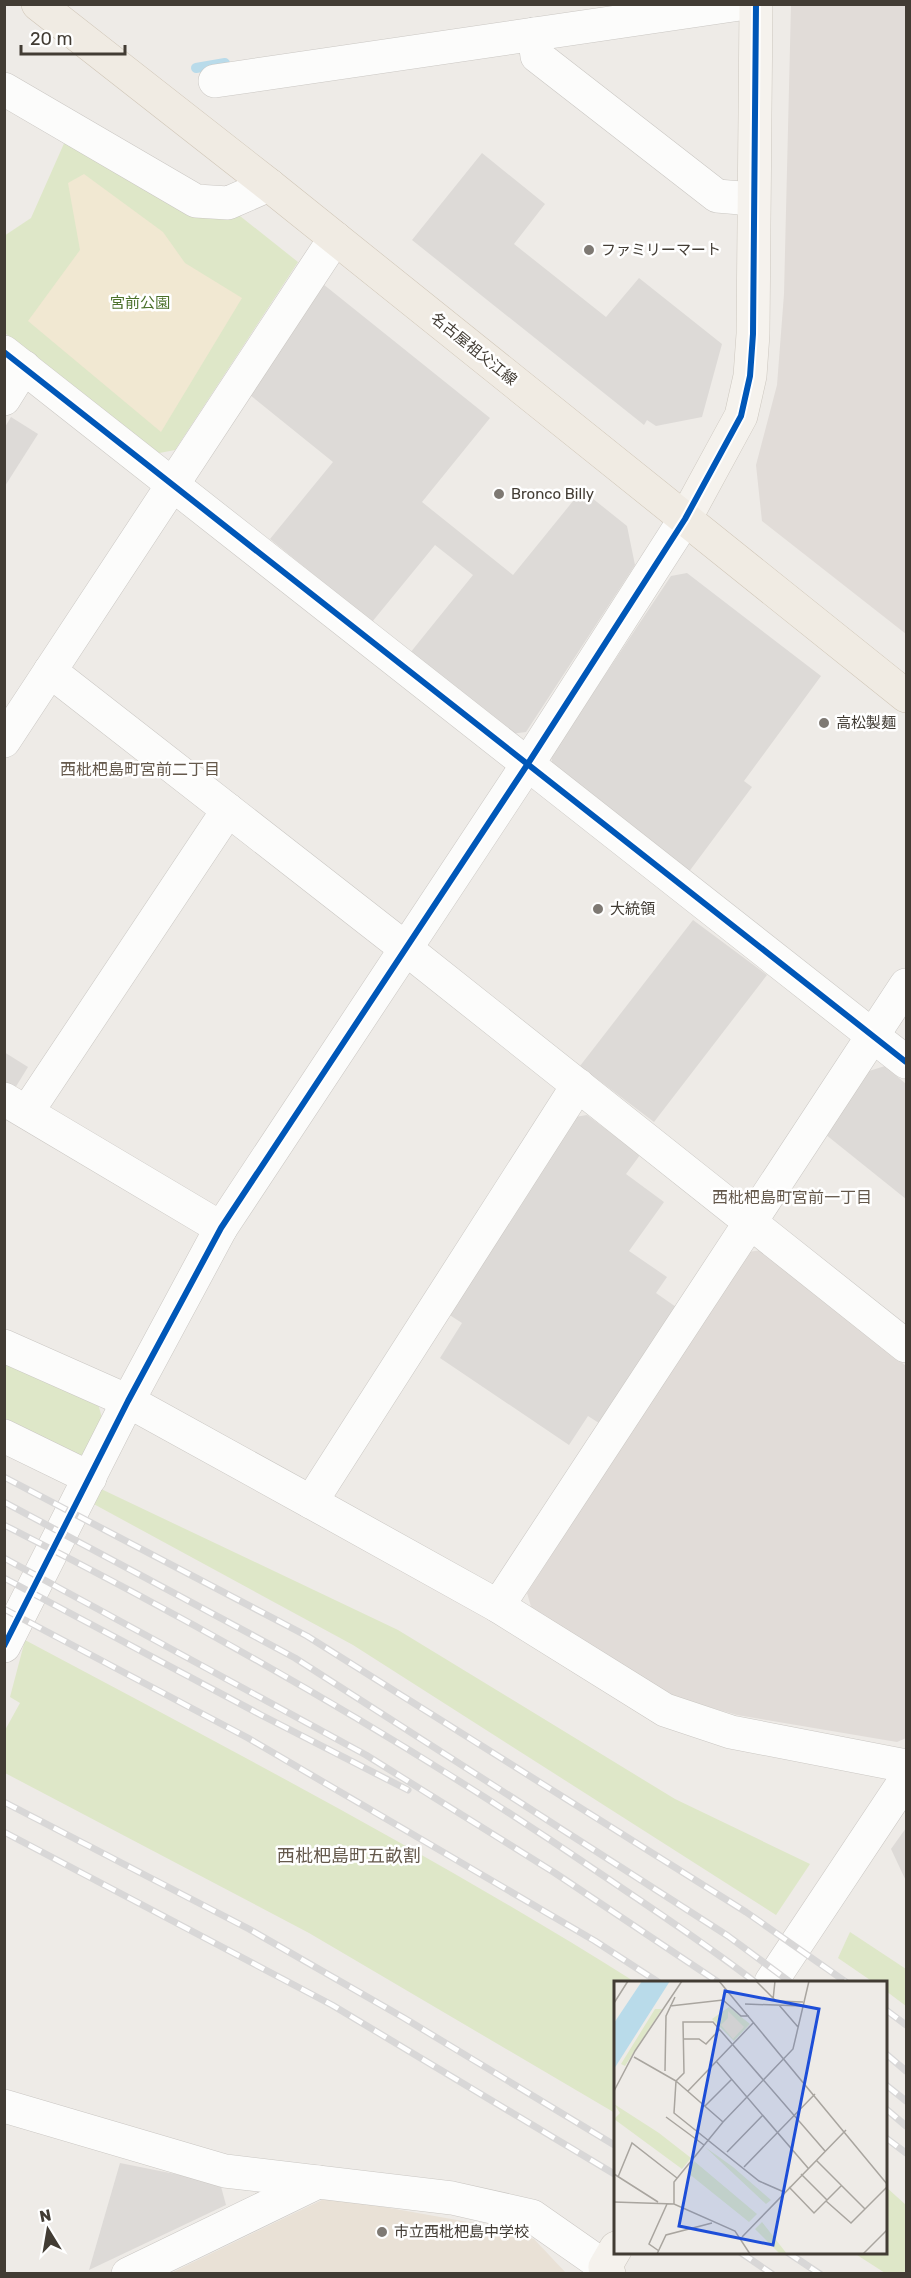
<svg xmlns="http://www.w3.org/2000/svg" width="911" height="2278" viewBox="0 0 911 2278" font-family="Rubik,'Noto Sans JP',sans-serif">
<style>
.industrial{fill:#e1dcd8}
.education{fill:#e9e1d6}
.green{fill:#dee7c8}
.sand{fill:#f1e8d2}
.parking{fill:#dddad7}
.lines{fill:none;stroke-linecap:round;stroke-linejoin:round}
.stream{stroke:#b9dbea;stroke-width:10}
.street-casing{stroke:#cac7c3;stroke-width:34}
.secondary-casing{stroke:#ccc7bf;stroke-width:34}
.primary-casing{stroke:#cfc5b6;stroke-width:34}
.street{stroke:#fcfcfb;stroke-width:33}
.secondary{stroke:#f5f2ed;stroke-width:33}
.primary{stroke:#f0ebe3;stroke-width:33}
.rail-casing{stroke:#d8d7d7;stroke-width:7}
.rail{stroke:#fff;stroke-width:4.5;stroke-dasharray:14;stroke-linecap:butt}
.cycleway-casing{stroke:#fff;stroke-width:10}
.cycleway{stroke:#0057b8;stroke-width:6}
.poi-dot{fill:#7e7973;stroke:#fff;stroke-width:2}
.labels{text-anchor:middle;stroke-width:5;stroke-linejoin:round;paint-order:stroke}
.poi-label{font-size:15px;fill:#423c34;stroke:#fff;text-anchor:start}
.park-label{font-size:15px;fill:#4b712b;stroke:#fff}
.street-label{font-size:15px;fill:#423c34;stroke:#fff}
.neighbourhood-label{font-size:16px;fill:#65594c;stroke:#fff}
.quarter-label{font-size:18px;fill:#65594c;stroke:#fff}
.inset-road{fill:none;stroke:#a9a59f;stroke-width:1.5}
.view{fill:#1d4ed8;fill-opacity:0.15;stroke:#1d4ed8;stroke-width:3}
.inset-edge{fill:none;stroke:#423c34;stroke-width:3}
</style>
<rect width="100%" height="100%" fill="#eeebe7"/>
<g class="industrial">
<path d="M791,5H906V634L762,521L756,465L777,385L784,294Z"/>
<path d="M762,1250L906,1366V1738L897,1742L737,1715L677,1698L532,1610L527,1593L748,1252Z"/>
</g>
<path class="education" d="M328,2197L485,2225L534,2239L566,2273L169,2274Z"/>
<g class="green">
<path d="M66,139L240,216L298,262L175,450L154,454L5,333L4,236L31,218Z"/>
<path d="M5,1363L98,1404L103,1421L82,1457L5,1422Z"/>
<path d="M99,1488L398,1630L675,1799L810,1864L776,1915L353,1645L90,1502Z"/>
<path d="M25,1640C231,1750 438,1858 635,1982H616L615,2113L309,1933L5,1773L4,1732L20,1703L10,1697Z"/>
<path d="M850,1932L906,1969V2006L886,1991V1982H873L838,1958Z"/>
<path d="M886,2187L906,2205V2273H885L854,2253L886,2252Z"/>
</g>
<path class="sand" d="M84,174L163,232L185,263L242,298L161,432L28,321L80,250L68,183Z"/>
<g class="parking">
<path d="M482,153L545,204L514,244L606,317L639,278L722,344L702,417L656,426L647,420L644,425L412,240Z"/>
<path d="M323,284L490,418L422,502L513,575L582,490L627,526L635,565L526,732L510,734L410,653L473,575L435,545L372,622L270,539L333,462L250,395Z"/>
<path d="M11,417L38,434L5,486V427Z"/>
<path d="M687,573L821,676L744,781L752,787L688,873L553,768L551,756L671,576Z"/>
<path d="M693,920L767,975L654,1122L580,1066Z"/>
<path d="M4,1052L28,1067L12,1093L5,1088Z"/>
<path d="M885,1066L906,1084V1199L825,1134L869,1071Z"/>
<path d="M587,1115L640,1155L626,1174L664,1202L629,1251L667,1277L656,1293L676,1307L602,1425L588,1416L569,1445L440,1358L462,1323L448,1314L575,1117Z"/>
<path d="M906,1828V1881L891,1849Z"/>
<path d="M120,2163L220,2183L226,2205L89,2270Z"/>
</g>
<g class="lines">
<path class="stream" d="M196,68L225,63"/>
<defs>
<g id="street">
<path d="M534,34L537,56L717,196L753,199"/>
<path d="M215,81L740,4"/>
<path d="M4,89L196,201L228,203L269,185"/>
<path d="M4,352L906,1062"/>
<path d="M4,399L24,367"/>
<path d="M50,671L405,948L906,1346"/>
<path d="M4,741L335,238"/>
<path d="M4,1099L221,1228"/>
<path d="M27,1112L228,810"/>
<path d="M4,1346L128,1401L311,1502L498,1606L665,1710L731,1732L906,1766"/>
<path d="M4,1436L90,1478"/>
<path d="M311,1502L578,1085"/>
<path d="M498,1606L906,985"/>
<path d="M4,1646L128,1401L221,1228L529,762L685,519"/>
<path d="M771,1982L906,1779"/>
<path d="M4,2106L225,2171L452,2198L532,2216L605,2267"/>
<path d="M128,2274L318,2182"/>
</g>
<g id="secondary">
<path d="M685,519L741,416L750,376L753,334L756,4"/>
<path d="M609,2274L605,2267L616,2248"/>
</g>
<path id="primary" d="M38,4L269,185L906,696"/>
</defs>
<use href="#street" class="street-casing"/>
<use href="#secondary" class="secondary-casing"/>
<use href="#primary" class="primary-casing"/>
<use href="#street" class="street"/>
<use href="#secondary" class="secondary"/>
<use href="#primary" class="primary"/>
<defs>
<g id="rail">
<path d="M4,1477L307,1636L746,1912L846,1982"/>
<path d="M4,1502L295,1658L728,1936L790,1982"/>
<path d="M4,1525C207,1628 404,1740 592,1868C647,1905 703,1942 755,1982"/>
<path d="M4,1558L366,1755L555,1873L718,1982"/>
<path d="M4,1578L261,1715L408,1790"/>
<path d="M4,1609L248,1738L595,1941L658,1982"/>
<path d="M4,1802L249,1929L404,2018L616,2146"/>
<path d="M4,1832L332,2005L616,2175"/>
<path d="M886,2010L906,2025"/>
<path d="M886,2054L906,2071"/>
<path d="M886,2085L906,2101"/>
<path d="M886,2109L906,2126"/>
<path d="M886,2138L906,2153"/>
<path d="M740,2252L772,2274"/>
<path d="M787,2252L820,2274"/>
</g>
</defs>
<use href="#rail" class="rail-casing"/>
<use href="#rail" class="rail"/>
<defs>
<g id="cycleway">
<path d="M4,352L906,1062"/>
<path d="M4,1646L128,1401L221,1228L529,762L685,519L741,416L750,376L753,334L756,4"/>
</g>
</defs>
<use href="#cycleway" class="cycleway-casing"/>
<use href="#cycleway" class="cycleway"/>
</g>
<g class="poi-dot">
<circle cx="589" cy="250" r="6"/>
<circle cx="499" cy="494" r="6"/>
<circle cx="824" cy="723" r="6"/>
<circle cx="598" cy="909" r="6"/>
<circle cx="382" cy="2232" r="6"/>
</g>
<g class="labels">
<g class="poi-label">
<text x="601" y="255">ファミリーマート</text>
<text x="511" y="499">Bronco Billy</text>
<text x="836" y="728">高松製麺</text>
<text x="610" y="914">大統領</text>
<text x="394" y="2237">市立西枇杷島中学校</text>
</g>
<g class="park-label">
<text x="140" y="308">宮前公園</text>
</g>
<g class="street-label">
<text transform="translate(474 349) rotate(39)" y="5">名古屋祖父江線</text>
</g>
<g class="neighbourhood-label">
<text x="140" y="775">西枇杷島町宮前二丁目</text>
<text x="792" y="1203">西枇杷島町宮前一丁目</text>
</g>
<g class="quarter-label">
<text x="349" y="1862">西枇杷島町五畝割</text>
</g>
</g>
<g transform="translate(614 1981)">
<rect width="273" height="273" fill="#eeebe7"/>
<path d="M115,26L136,43L120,60L98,38ZM41,28H48L11,85L7,83ZM0,123L45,152L77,177L68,188L0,138L6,132ZM91,166L119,186L157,219L152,223ZM80,180L143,233L135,241L74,192ZM148,241L173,273H166L141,248Z" fill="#dee7c8"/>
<path d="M114,30L130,46L119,58L107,44L114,37Z" fill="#f1e8d2"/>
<path d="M28,0H56L0,88V42Z" fill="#b9dbea"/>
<path class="inset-road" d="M105,0L273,203M142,0L162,20L189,21M159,19L161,0M0,22L14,0M131,23L189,25M165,24L184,46M56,25L109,19L127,35H135M69,58H85L92,63L106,48M20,76L62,100L60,132L145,200L170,211M102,80L194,187M51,90L52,35L61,16M0,110L21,70L68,0M74,110L140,41M91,125L118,98M52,136L90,164M109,141L62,100L70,92L69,41H99L211,170M113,171L149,134M202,179L251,228M130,186L201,113M0,193L44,221M187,193L213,219M4,196L18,162L63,197M175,206L200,232L227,205M212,220L237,242L273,206M0,221L60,223L121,250L136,273M60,223V201L109,141L179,68L195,0M128,256L232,149M45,270L35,263L53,223M43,273L52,254L98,242M249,273L273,249"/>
<path class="view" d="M111,10L205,28L159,264L65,245Z"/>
<rect width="273" height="273" class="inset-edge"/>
</g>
<rect width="911" height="2278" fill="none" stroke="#423c34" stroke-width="12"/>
<g transform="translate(48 2230) rotate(349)" stroke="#ffffff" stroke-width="4.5" paint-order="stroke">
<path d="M0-4.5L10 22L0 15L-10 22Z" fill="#423c34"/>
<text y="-9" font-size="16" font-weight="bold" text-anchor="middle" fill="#423c34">N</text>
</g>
<path d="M21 45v9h104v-9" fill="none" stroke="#423c34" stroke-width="3"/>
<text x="30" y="45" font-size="18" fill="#423c34" stroke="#ffffff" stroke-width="4.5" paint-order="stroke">20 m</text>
</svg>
